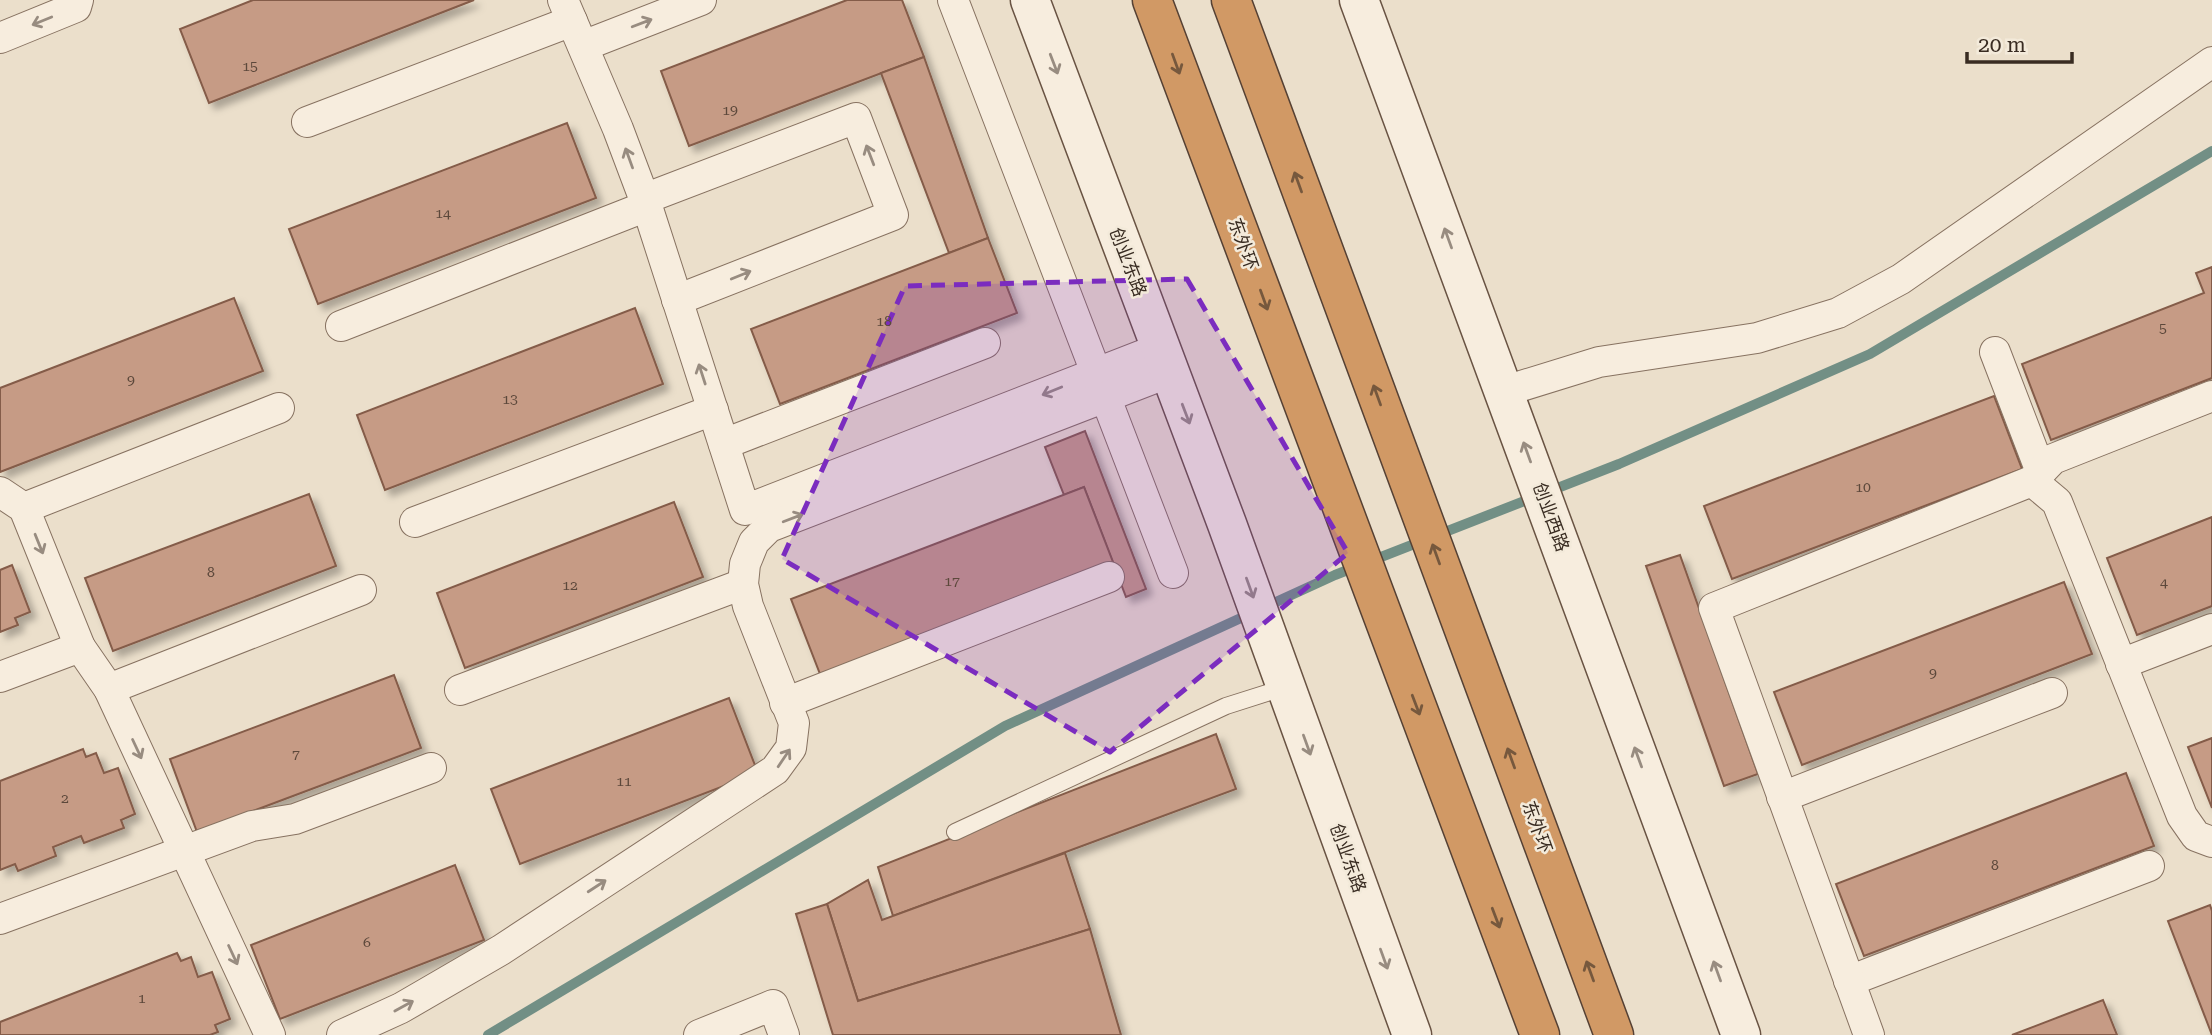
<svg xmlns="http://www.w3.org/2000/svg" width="2212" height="1035" font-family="'Roboto Serif','Noto Sans SC',serif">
  <defs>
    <filter id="shadow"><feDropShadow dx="6" dy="6" stdDeviation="3.5" flood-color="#0004"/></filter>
  </defs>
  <rect width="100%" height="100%" fill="#ebdfcb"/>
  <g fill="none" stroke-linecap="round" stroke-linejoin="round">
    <polyline stroke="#728f85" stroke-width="10" points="488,1035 1005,726 1335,575 1619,464 1870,354 2212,151"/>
  </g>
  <g fill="#c69b85" stroke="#845b48" stroke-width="2" filter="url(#shadow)">
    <polygon points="253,0 474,0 209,103 180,29"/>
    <polygon points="847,0 902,0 924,57 689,146 661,71"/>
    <polygon points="924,57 988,238 949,253 881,73"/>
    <polygon points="567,123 596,198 318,304 289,229"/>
    <polygon points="988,238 1017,313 780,404 751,329"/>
    <polygon points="2212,267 2212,378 2051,440 2022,364 2204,293 2196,273"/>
    <polygon points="234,298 263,371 0,472 0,388"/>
    <polygon points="635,308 663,384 385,490 357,415"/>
    <polygon points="1994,396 2022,469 1732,579 1704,506"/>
    <polygon points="1085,431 1146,589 1126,597 1084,487 1064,495 1045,447"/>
    <polygon points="1084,487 1113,562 820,674 791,599"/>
    <polygon points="309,494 336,566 113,651 85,578"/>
    <polygon points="674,502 703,577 465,668 437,593"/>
    <polygon points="2212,517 2212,606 2137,635 2107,558"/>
    <polygon points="1680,555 1758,774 1724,786 1646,566"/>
    <polygon points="12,565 30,612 15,618 18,625 0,632 0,570"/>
    <polygon points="2064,582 2092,654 1802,765 1774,692"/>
    <polygon points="394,675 421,748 197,832 170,759"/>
    <polygon points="729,698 758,773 520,864 491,789"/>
    <polygon points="1216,734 1236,789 893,916 878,867"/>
    <polygon points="2212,738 2212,808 2188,747"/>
    <polygon points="83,749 86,757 96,753 104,773 118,768 135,814 121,820 124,828 84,843 81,836 53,847 56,856 18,871 15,864 0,870 0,781"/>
    <polygon points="2126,773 2154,846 1864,956 1836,884"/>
    <polygon points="1065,853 1090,929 858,1001 827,904 868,880 882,920"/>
    <polygon points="455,865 484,940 280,1019 251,945"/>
    <polygon points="827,904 858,1001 1090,929 1121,1035 833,1035 796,914"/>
    <polygon points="2210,905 2212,911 2212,1035 2168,921"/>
    <polygon points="177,953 181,961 191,957 198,977 212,972 230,1019 215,1025 218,1032 210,1035 0,1035 0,1022"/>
    <polygon points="2103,1000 2117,1035 2012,1035"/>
  </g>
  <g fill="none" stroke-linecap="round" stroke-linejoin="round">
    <g stroke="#877261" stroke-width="18">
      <polyline id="lane" points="955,832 1226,706 1286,687"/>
    </g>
    <g stroke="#877261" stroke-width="32">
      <g id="street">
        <polyline points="563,0 618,129 647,206 745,510 1161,348"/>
        <polyline points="953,0 1173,573"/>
        <polyline points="0,38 76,7 78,0"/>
        <polyline points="583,46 701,0"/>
        <polyline points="307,122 572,21"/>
        <polyline points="644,199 856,118 893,215 677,300"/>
        <polyline points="341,326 647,206"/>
        <polyline points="1995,352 2041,472"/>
        <polyline points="1505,391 1599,362 1757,338 1838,313 1901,279 2212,62"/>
        <polyline points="724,444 985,343"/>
        <polyline points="2032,481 2057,502 2182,816 2196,836 2212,842"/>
        <polyline points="0,492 24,508 80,647 109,689 270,1035"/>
        <polyline points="24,508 279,408"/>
        <polyline points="415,522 713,410"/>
        <polyline points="2121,664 2212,629"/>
        <polyline points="0,677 80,647"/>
        <polyline points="109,689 361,590"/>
        <polyline points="460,690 743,584"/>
        <polyline points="785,703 1109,577"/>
        <polyline points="1782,797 2052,693"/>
        <polyline points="0,919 252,826 295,819 431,768"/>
        <polyline points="1849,981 2149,866"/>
        <polyline points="342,1035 401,1008 501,950 775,770 791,748 794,723 748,606 743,584 745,564 754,542 769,527 1170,372"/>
        <polyline points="699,1035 773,1005 784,1035"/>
        <polyline points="1869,1035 1714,608 2032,481 2053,459 2212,396"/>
      </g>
    </g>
    <g stroke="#695343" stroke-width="41">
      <g id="secondary">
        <polyline points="1030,0 1227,524 1412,1035"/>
        <polyline points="1359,0 1741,1035"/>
      </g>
    </g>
    <g stroke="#564134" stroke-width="41">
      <g id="highway">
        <polyline points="1152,0 1540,1035"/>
        <polyline points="1231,0 1614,1035"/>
      </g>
    </g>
    <use href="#lane" stroke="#f7edde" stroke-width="16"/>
    <use href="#street" stroke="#f7edde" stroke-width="30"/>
    <use href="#secondary" stroke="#f7edde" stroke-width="38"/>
    <use href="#highway" stroke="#d19965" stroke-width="38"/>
  </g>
  <defs><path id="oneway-shaft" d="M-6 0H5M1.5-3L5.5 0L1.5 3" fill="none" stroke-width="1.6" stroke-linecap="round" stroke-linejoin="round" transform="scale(1.75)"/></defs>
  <g stroke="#988c80">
    <use href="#oneway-shaft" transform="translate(42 21) rotate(158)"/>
    <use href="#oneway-shaft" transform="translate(642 23) rotate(-21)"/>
    <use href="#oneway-shaft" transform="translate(1054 64) rotate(69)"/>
    <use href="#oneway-shaft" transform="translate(870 155) rotate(-111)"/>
    <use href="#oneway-shaft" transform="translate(629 158) rotate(-110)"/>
    <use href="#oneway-shaft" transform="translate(1448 238) rotate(-110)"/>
    <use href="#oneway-shaft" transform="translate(741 275) rotate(-22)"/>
    <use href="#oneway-shaft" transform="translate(702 374) rotate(-108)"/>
    <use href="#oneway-shaft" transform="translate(1052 391) rotate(158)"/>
    <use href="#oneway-shaft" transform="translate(1186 414) rotate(69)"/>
    <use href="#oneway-shaft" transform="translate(1527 452) rotate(-110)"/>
    <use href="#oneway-shaft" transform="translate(793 518) rotate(-21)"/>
    <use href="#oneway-shaft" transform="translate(39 544) rotate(68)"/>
    <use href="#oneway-shaft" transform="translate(1250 588) rotate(70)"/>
    <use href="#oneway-shaft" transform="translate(1307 745) rotate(70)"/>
    <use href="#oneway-shaft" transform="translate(137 749) rotate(65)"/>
    <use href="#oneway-shaft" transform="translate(1638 757) rotate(-110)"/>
    <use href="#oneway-shaft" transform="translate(784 758) rotate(-56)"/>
    <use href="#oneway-shaft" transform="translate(597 886) rotate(-33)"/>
    <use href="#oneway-shaft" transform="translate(233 955) rotate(65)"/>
    <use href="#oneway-shaft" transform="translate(1384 959) rotate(70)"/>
    <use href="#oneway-shaft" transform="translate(1717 971) rotate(-110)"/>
    <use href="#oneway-shaft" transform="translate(404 1006) rotate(-29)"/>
  </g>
  <g stroke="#76583d">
    <use href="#oneway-shaft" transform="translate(1176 64) rotate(70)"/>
    <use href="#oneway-shaft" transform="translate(1298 182) rotate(-110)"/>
    <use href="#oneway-shaft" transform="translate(1264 300) rotate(70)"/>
    <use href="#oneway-shaft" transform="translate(1377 395) rotate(-110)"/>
    <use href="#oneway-shaft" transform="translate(1436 554) rotate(-110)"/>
    <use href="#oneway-shaft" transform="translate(1416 705) rotate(69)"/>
    <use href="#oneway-shaft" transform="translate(1511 758) rotate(-110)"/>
    <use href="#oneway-shaft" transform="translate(1496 918) rotate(69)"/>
    <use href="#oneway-shaft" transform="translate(1590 971) rotate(-110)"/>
  </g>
  <path fill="#7b2cbf" fill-opacity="0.2" stroke="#7b2cbf" stroke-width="5" stroke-dasharray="14 9" stroke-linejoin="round" d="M1187,279L1348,553L1110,752L782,559L905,286Z"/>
  <g text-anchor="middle" stroke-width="5" stroke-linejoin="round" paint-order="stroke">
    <g font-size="14" fill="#5c483b">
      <text x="250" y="71">15</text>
      <text x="730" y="115">19</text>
      <text x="443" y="218">14</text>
      <text x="884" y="326">18</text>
      <text x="2163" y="333">5</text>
      <text x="131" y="385">9</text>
      <text x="510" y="404">13</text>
      <text x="1863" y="492">10</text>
      <text x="211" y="577">8</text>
      <text x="952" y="586">17</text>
      <text x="2164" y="587">4</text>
      <text x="570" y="590">12</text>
      <text x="1933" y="678">9</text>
      <text x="296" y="759">7</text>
      <text x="624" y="786">11</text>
      <text x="65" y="803">2</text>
      <text x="1995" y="870">8</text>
      <text x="367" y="947">6</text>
      <text x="142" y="1003">1</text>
    </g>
    <g font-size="18" fill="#392c22" stroke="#f3eada">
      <text transform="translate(1243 244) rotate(70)" y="6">东外环</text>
      <text transform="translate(1128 262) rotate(69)" y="6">创业东路</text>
      <text transform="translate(1551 517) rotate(70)" y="6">创业西路</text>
      <text transform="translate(1537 827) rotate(70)" y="6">东外环</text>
      <text transform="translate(1348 858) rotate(70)" y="6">创业东路</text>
    </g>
  </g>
  <path d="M1967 52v10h105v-10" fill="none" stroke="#392c22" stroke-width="3.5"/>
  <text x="1978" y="52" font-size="21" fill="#392c22" stroke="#f3eada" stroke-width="5" paint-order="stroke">20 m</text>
</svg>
